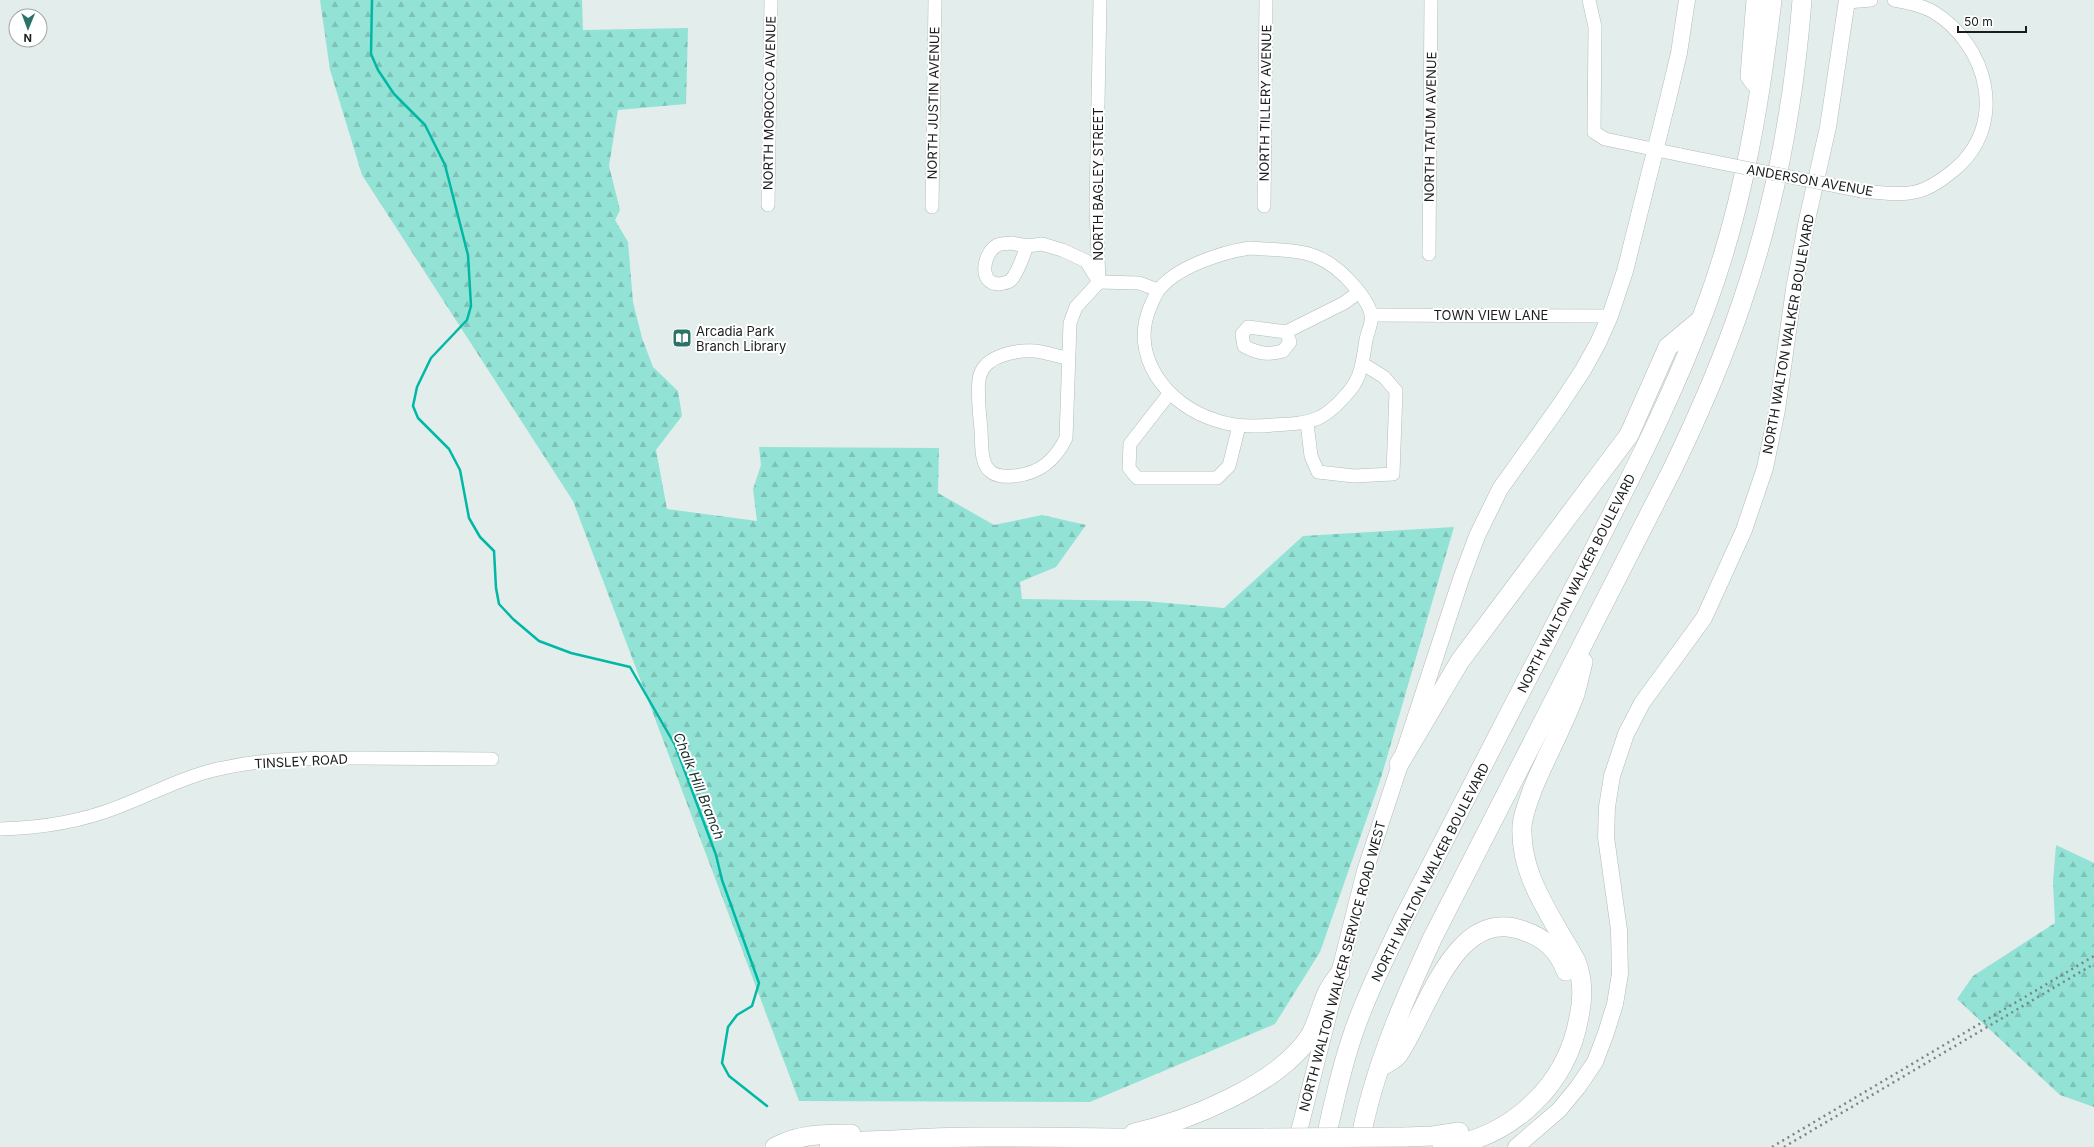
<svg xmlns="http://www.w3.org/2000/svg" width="2094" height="1147" font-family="Inter,sans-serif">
  <defs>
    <pattern id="forest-firs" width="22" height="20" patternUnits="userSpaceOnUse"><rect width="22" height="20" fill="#92e3d5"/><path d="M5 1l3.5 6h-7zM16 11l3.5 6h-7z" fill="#7dc2b6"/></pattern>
  </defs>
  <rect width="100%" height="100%" fill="#e3edeb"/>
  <g fill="url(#forest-firs)">
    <polygon points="320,0 582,0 583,30 688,28 686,104 618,110 609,166 620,210 615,220 628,242 633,302 642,338 653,367 678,391 682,416 656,450 667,509 757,521 753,489 761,465 759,447 939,448 938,493 994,525 1042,515 1086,525 1056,567 1020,582 1022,599 1144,601 1224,608 1303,536 1454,527 1381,778 1320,952 1275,1024 1090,1102 799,1101 573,501 362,175 330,70"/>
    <polygon points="2056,845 2094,863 2094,1107 2060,1095 1957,999 1973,976 2055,923 2053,882"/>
  </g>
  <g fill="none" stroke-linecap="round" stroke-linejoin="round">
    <polyline stroke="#01b8a6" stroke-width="2.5" points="372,0 371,54 378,70 394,94 425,125 445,165 468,255 471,306 467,320 431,358 417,387 413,406 418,418 449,449 460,470 469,518 480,537 494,551 496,588 499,604 513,619 539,641 571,653 630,667 675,745 716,855 722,880 759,983 752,1006 737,1015 728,1027 722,1063 729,1076 767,1106"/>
    <g stroke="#b3bcba" stroke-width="14">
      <g id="minor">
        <polyline points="1589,0 1595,27 1594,132 1605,139 1681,155"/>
        <polyline points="1847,2 1871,0"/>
        <path d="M1861,191C1878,192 1898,196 1915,192C1930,189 1943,179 1954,170C2009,125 1988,44 1932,11C1920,5 1907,2 1894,0"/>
        <polyline points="768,205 771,0"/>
        <polyline points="1264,206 1266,0"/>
        <polyline points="932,207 935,0"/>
        <path d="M1011,243L1027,246C1023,256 1018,273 1011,280C1008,283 1003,283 999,284C978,284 983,254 996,246C1000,243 1006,244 1011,243Z"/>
        <polyline points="1027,246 1042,244 1062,250 1086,261 1099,282 1139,283 1158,290"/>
        <path d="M1250,248C1299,252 1321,247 1355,287C1361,294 1370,306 1371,315C1373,322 1367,333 1366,340C1363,357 1362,375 1351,389C1324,422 1313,423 1273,425C1253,427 1234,427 1215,420C1167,405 1128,356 1151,305C1153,301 1155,295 1158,291C1175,267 1223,252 1250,248Z"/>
        <polyline points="1429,254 1431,0"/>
        <polyline points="1372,315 1610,316"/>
        <path d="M1286,332L1290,342L1283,351C1268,355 1259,354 1244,346L1242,334L1248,327L1286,332L1344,303L1359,292"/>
        <path d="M1067,358C1057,356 1045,352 1035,351C1017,350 986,355 980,375C976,387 980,417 981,430C982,442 980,463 990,471C995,476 1006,477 1013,476C1039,474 1055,461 1066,438L1070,323L1076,307L1099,282L1096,207L1100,0"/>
        <polyline points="1169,394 1130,444 1129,468 1137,478 1217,478 1229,466 1239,426"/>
        <polyline points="1307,423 1311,456 1318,472 1354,476 1393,474 1396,391 1384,377 1363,364"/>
        <path d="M0,829C41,828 80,822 118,807C153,794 186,775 223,768C268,758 313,758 359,758C403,758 448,759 492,759"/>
      </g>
    </g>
    <g stroke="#b3bcba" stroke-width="17">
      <g id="major">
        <polyline points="1295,1147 1365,871 1461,579 1477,536 1500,489 1560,405 1583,370 1598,343 1610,316 1625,271 1669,95 1679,53 1687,0"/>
        <polyline points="1516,1147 1559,1110 1578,1087 1595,1062 1606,1033 1615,1004 1620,974 1619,930 1606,837 1607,807 1612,776 1626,734 1642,703 1704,618 1744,530 1765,468 1777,410 1794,289 1807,220 1828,127 1847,0"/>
      </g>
    </g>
    <g stroke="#b3bcba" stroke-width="20">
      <g id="highway">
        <polyline points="1755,83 1750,76 1756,0"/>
        <polyline points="1399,764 1460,661 1629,435 1668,347 1698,322"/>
        <path d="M1380,1067C1386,1064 1394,1060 1398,1055C1427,1014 1454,904 1524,931C1545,938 1558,950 1566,971"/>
        <path d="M1134,1133C1188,1121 1279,1084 1310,1036C1317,1023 1321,1007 1327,993C1330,986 1336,979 1340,973"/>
        <polyline points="1405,1137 1433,1136 1459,1132"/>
        <path d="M775,1147C799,1134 824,1134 851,1134"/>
        <path d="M829,1147C851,1140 871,1141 894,1140C924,1138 952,1137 982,1137C1077,1137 1171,1139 1266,1138"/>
        <path d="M1324,1147C1332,1110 1340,1073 1352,1037C1366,995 1386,956 1405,916C1460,810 1515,703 1570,596C1620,499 1672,401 1709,298C1744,201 1760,101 1772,0"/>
        <path d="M1359,1147C1372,1073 1402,1004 1433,937L1672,470C1698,416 1722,362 1741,305C1775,207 1794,103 1802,0"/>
        <path d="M1442,1147C1511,1138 1567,1086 1579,1017C1583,999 1583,979 1576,961C1572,953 1567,945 1562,937C1542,902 1520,868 1522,826C1523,813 1529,800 1533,788C1546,757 1563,726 1575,694C1578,684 1580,673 1583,662"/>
      </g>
    </g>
    <use href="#minor" stroke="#fff" stroke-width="13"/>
    <use href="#major" stroke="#fff" stroke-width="16"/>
    <use href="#highway" stroke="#fff" stroke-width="19"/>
    <g stroke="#7e8483" stroke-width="2.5" stroke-dasharray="2 4" stroke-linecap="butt">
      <polyline points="1772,1147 2094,956"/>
      <polyline points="1784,1147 2094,964"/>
    </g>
    <g stroke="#b3bcba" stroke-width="14" stroke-linecap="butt">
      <polyline id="minor-bridge" points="1681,155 1861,191"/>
    </g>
    <g stroke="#b3bcba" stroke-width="20" stroke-linecap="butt">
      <polyline id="highway-bridge" points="1266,1138 1405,1137"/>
    </g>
    <use href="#minor-bridge" stroke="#fff" stroke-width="13"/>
    <use href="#highway-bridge" stroke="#fff" stroke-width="19"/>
  </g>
  <defs>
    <g id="library-square" transform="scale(1)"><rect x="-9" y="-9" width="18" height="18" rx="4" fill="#2b7268" stroke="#fff"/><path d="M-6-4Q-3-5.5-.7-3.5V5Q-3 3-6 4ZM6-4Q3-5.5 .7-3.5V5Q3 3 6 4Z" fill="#fff"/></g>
  </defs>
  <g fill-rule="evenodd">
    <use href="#library-square" x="682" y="338"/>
  </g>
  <g text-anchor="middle" stroke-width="4" stroke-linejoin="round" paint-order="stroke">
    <g font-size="13" fill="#1a1d1d" stroke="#fff">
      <text transform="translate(769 103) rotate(-89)" y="5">NORTH MOROCCO AVENUE</text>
      <text transform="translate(933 103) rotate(-89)" y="5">NORTH JUSTIN AVENUE</text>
      <text transform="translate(1265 103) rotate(-89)" y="5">NORTH TILLERY AVENUE</text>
      <text transform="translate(1430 127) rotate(-89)" y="5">NORTH TATUM AVENUE</text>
      <text transform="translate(1810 180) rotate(10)" y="5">ANDERSON AVENUE</text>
      <text transform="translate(1098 184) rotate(-90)" y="5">NORTH BAGLEY STREET</text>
      <text x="1491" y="320">TOWN VIEW LANE</text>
      <text transform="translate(1788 334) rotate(-80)" y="5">NORTH WALTON WALKER BOULEVARD</text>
      <text transform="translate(1576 583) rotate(-63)" y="5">NORTH WALTON WALKER BOULEVARD</text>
      <text transform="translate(301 761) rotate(-3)" y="5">TINSLEY ROAD</text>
      <text transform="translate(1430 872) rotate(-63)" y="5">NORTH WALTON WALKER BOULEVARD</text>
      <text transform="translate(1342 966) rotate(-75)" y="5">NORTH WALTON WALKER SERVICE ROAD WEST</text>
    </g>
    <g font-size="13" fill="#1a1d1d" stroke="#fff" text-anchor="start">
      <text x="696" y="336">Arcadia Park<tspan x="696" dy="15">Branch Library</tspan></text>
    </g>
    <g font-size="14" font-style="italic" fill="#172f2b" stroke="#fff">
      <text transform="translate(699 786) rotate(68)" y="5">Chalk Hill Branch</text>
    </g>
  </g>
  <g transform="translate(28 28) rotate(181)"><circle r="19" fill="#ffffff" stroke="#a3a5a5"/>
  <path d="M0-3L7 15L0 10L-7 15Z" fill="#2b7268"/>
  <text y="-6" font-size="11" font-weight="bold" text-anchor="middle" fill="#1a1d1d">N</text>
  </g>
  <path d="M1958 26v6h68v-6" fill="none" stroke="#1a1d1d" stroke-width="2"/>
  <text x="1964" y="26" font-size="12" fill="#1a1d1d" stroke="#ffffff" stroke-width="3" paint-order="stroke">50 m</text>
</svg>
